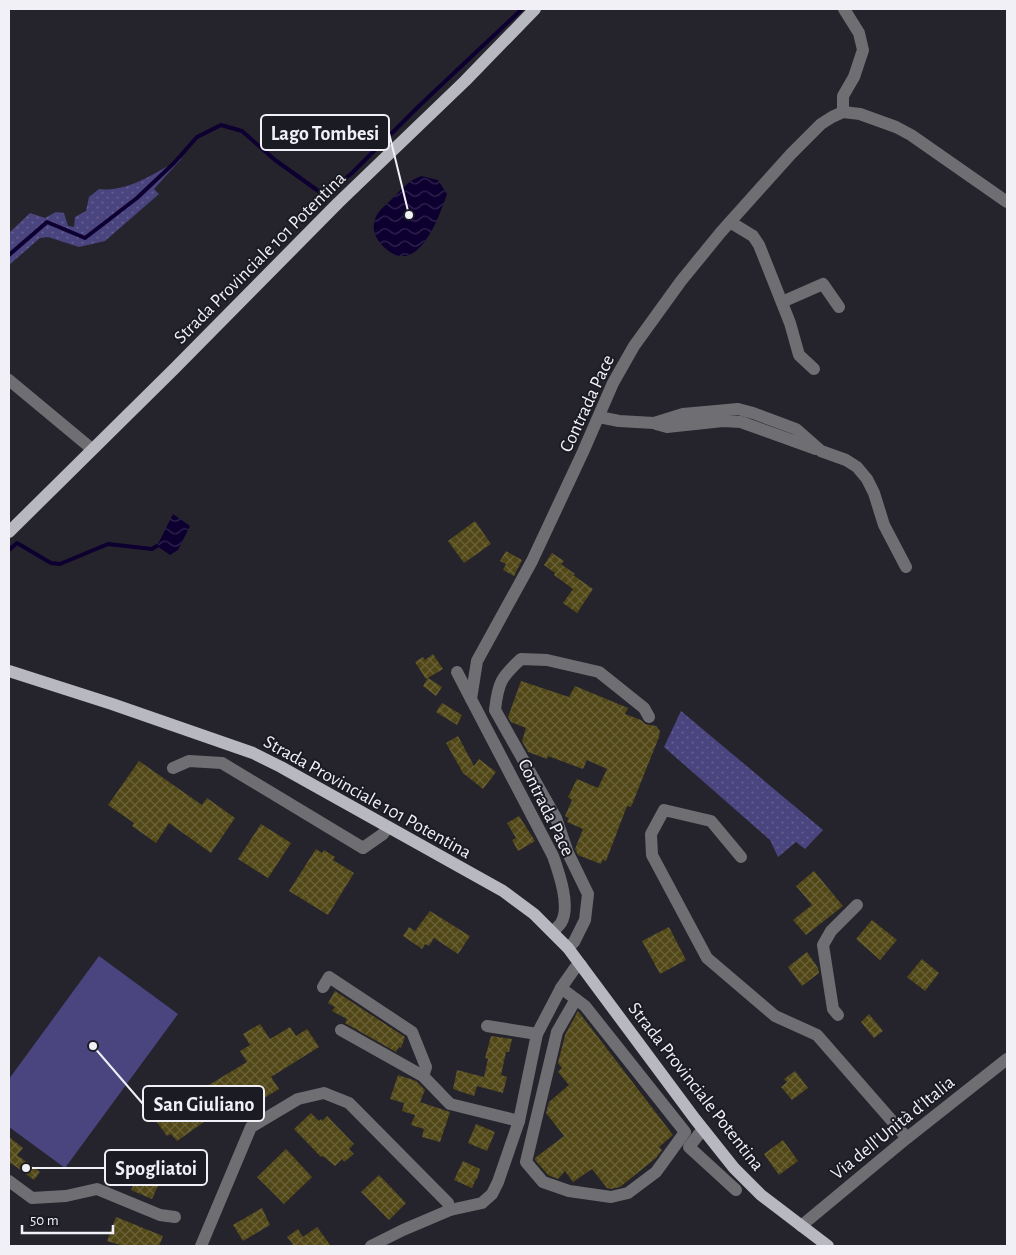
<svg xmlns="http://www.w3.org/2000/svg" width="1016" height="1255" font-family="'Alegreya Sans',sans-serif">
  <defs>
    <pattern id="grass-dots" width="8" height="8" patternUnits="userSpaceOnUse" patternTransform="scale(1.25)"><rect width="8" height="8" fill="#4a447f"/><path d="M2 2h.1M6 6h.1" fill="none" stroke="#645f92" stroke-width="1.8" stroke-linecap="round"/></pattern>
    <pattern id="water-waves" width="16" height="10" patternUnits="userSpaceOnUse" patternTransform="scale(1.25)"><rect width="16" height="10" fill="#0d0030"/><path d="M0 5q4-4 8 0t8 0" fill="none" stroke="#31264f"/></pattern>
    <pattern id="building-cross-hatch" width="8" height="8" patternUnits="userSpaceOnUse" patternTransform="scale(1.25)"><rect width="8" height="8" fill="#514717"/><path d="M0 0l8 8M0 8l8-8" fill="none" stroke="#6a6239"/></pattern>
  </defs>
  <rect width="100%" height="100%" fill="#25242c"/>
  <g fill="url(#grass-dots)">
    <path d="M182,158L154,189L159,194L105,241L79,247L48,237L40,238L9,265V233L30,213L45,218L56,212L64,213L68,226L74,227L75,217L86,211L89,197L99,189C128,193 158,171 182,158Z"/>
    <polygon points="681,711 823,830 805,849 796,842 778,857 770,840 664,747"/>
  </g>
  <polygon fill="#4a447f" points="99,956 178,1014 65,1168 9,1127 9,1079"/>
  <g fill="url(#water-waves)">
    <path d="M421,176L438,180L447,194C439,218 417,278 385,248C379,243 372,233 374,224C375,212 386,205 394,197C402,188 410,180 421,176Z"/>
    <polygon points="173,514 190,526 178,550 170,555 157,546"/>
  </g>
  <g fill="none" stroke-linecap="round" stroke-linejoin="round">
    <g stroke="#0d0030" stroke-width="4">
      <polyline points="9,255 47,222 85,238 137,198 174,163 197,137 221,125 242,131 275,160 324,195 351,174 419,106 522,9"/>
      <polyline points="9,550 17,543 51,563 60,564 108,544 152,549 157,546"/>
    </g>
  </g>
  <g fill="url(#building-cross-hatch)">
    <polygon points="475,521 491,544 464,563 448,541"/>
    <polygon points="506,551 522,560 514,576 503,570 506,564 500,561"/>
    <polygon points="552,553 564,561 561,564 575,574 573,575 593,589 577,613 563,603 573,589 554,575 555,573 544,565"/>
    <polygon points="433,654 443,669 426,679 415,662 423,657 425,660"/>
    <polygon points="428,678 442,687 436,696 423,686"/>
    <polygon points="521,681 569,697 575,686 628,708 625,714 641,720 645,724 656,726 660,731 659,737 631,807 627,806 606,861 602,860 601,864 578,855 575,849 583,829 567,822 569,818 565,816 572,800 568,797 577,779 598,788 607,769 587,760 583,769 548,756 547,759 528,752 522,741 526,728 511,722 508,717"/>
    <polygon points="442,703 462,715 457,725 436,712"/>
    <polygon points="458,736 474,766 479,759 496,772 483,789 463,773 446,743"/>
    <polygon points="139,761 202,805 207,798 235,818 211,853 169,823 156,843 132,826 134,823 108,805"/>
    <polygon points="519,816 535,841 518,851 512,840 516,838 507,823"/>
    <polygon points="261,824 291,843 268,878 238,859"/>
    <polygon points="316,849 322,853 324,850 335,857 333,860 354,873 328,915 289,891"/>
    <polygon points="814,871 843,906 806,935 793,920 812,905 796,886"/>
    <polygon points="430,911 470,936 458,954 434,938 429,946 425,944 422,949 403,936 409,927 415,931"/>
    <polygon points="872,920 897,940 880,960 856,939"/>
    <polygon points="669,927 686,960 660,974 642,941"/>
    <polygon points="807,952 818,968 819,973 802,986 788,967"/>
    <polygon points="922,959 939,973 925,991 907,977"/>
    <polygon points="335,991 405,1037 401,1048 399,1047 396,1052 345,1023 347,1019 332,1011 335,1007 328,1003"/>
    <polygon points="578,1011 673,1135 659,1147 662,1150 656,1158 620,1187 611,1189 607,1188 592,1169 573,1182 565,1171 558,1179 548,1175 535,1160 535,1158 564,1136 546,1113 549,1102 569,1085 558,1072 562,1068 558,1063 565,1035"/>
    <polygon points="869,1014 883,1031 874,1038 861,1022"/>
    <polygon points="260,1024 270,1039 290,1027 296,1036 307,1029 319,1047 271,1077 279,1089 227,1120 207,1086 247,1062 240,1051 250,1045 243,1034"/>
    <polygon points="491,1036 512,1039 509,1052 506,1052 501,1075 507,1077 503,1093 477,1086 474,1096 453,1089 457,1070 484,1077 488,1059 485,1058"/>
    <polygon points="795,1071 808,1088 792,1100 781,1087 787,1082 784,1079"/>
    <polygon points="398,1075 416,1081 425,1090 420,1102 450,1112 440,1142 422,1137 424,1129 411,1125 415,1115 402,1111 404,1103 390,1099"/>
    <polygon points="186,1099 193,1111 195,1110 204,1122 177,1141 171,1134 167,1136 156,1121"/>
    <polygon points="311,1113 319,1121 321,1119 322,1121 327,1116 354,1144 349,1149 354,1154 344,1162 342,1159 335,1166 323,1156 321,1157 294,1129"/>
    <polygon points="476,1124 495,1132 487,1151 468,1143"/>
    <polygon points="9,1137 23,1148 17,1155 40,1172 34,1180 11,1163 9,1166"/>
    <polygon points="783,1140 798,1161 779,1175 764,1154"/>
    <polygon points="286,1149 312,1177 284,1204 257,1177"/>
    <polygon points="145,1160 166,1168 152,1199 131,1190"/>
    <polygon points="463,1161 480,1169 477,1179 476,1179 472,1188 454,1180"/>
    <polygon points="379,1175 406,1203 389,1220 361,1192"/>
    <polygon points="262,1208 270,1225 243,1241 233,1225"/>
    <polygon points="116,1217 163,1236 159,1246 124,1246 107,1241"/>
    <polygon points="317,1227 331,1246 290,1246 293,1244 287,1237 298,1229 303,1237"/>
  </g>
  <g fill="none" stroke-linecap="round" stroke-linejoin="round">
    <g stroke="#6e6e73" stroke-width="12">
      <polyline points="843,112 843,96 854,77 863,50 859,33 844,9"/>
      <polyline points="730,222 753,236 759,245 790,323 799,355 814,369"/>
      <polyline points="782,302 823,284 839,307"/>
      <polyline points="9,380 92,449"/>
      <polyline points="599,417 619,421 654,423 683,414 738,409 753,413 796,429 821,451 846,460 857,467 867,479 874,493 884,525 906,567"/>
      <polyline points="656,424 667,427 723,421 741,422 816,449"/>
      <polyline points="457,672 471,699"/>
      <polyline points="173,768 189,761 222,763 363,848 383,834 388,827"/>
      <polyline points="741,857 711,821 664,810 651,834 652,855 707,958 775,1016 817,1035 907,1138"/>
      <path d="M553,932C555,929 559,926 561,923C571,907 559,873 553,856L471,699L477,661L532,561L583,452L613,383L634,346L681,281L721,232L791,154L821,124L832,117L843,112L860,114L896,127L911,135L1007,202"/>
      <path d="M568,948L574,942L585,920L588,894L568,853L556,818L495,710C498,683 501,677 521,659L547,660L599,672L644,708L649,717"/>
      <polyline points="323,987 329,977 412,1032 426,1067 423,1076"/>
      <polyline points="561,988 585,1006 685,1132 656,1172 628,1193 611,1197 569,1191 543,1182 526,1162 557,1032 576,999"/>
      <polyline points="838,1015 833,1009 823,945 831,931 857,905"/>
      <polyline points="487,1026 537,1034"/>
      <polyline points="341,1030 423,1076 450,1104 519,1121"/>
      <polyline points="704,1131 699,1134 689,1147 736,1190"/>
      <polyline points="9,1181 32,1198 66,1196 97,1189 160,1215 175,1217"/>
      <polyline points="801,1226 907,1138 1007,1059"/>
      <polyline points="201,1246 251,1127 298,1099 324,1093 349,1103 448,1203 450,1210"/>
      <polyline points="371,1246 403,1230 450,1210 482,1203 492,1194 498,1182 519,1121 537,1034 561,988 575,968 581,965"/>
    </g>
    <g stroke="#b8b8c1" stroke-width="12">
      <polyline points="9,532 174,369 338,203 465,81 535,9"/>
      <polyline points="9,671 112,704 253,753 281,767 503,891 534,914 568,948 695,1119 734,1168 761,1195 828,1246"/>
    </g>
  </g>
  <g text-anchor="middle" stroke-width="4" stroke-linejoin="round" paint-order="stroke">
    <g font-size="19" fill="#f0f0f6" stroke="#1b1b23">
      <text transform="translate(259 257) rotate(-45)" y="7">Strada Provinciale 101 Potentina</text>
      <text transform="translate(586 403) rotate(-65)" y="7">Contrada Pace</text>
      <text transform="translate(368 796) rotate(29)" y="7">Strada Provinciale 101 Potentina</text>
      <text transform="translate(547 807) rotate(64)" y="7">Contrada Pace</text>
      <text transform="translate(697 1086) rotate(52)" y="7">Strada Provinciale Potentina</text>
      <text transform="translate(892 1127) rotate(-39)" y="7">Via dell'Unità d'Italia</text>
    </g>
  </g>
  <path fill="none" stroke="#f0f0f6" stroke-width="2" d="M409 215L389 133M93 1046L143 1104M26 1168L105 1168"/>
  <g fill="#f0f0f6" stroke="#1b1b23" stroke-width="2">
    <circle cx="409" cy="215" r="5"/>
    <circle cx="93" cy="1046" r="5"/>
    <circle cx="26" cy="1168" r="5"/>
  </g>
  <g fill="#1b1b23" stroke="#f0f0f6" stroke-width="2">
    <rect x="261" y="115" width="128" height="35" rx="5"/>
    <rect x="143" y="1086" width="121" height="35" rx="5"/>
    <rect x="105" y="1150" width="102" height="35" rx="5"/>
  </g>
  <g font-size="20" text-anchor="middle" font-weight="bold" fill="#f0f0f6">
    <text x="325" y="140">Lago Tombesi</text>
    <text x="204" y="1111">San Giuliano</text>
    <text x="156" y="1175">Spogliatoi</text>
  </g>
  <rect width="1016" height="1255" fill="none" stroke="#f0f0f6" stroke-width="20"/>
  <path d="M22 1225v8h91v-8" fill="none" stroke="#f0f0f6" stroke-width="2.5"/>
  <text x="30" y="1225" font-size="15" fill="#f0f0f6" stroke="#1b1b23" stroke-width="4" paint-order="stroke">50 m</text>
</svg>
